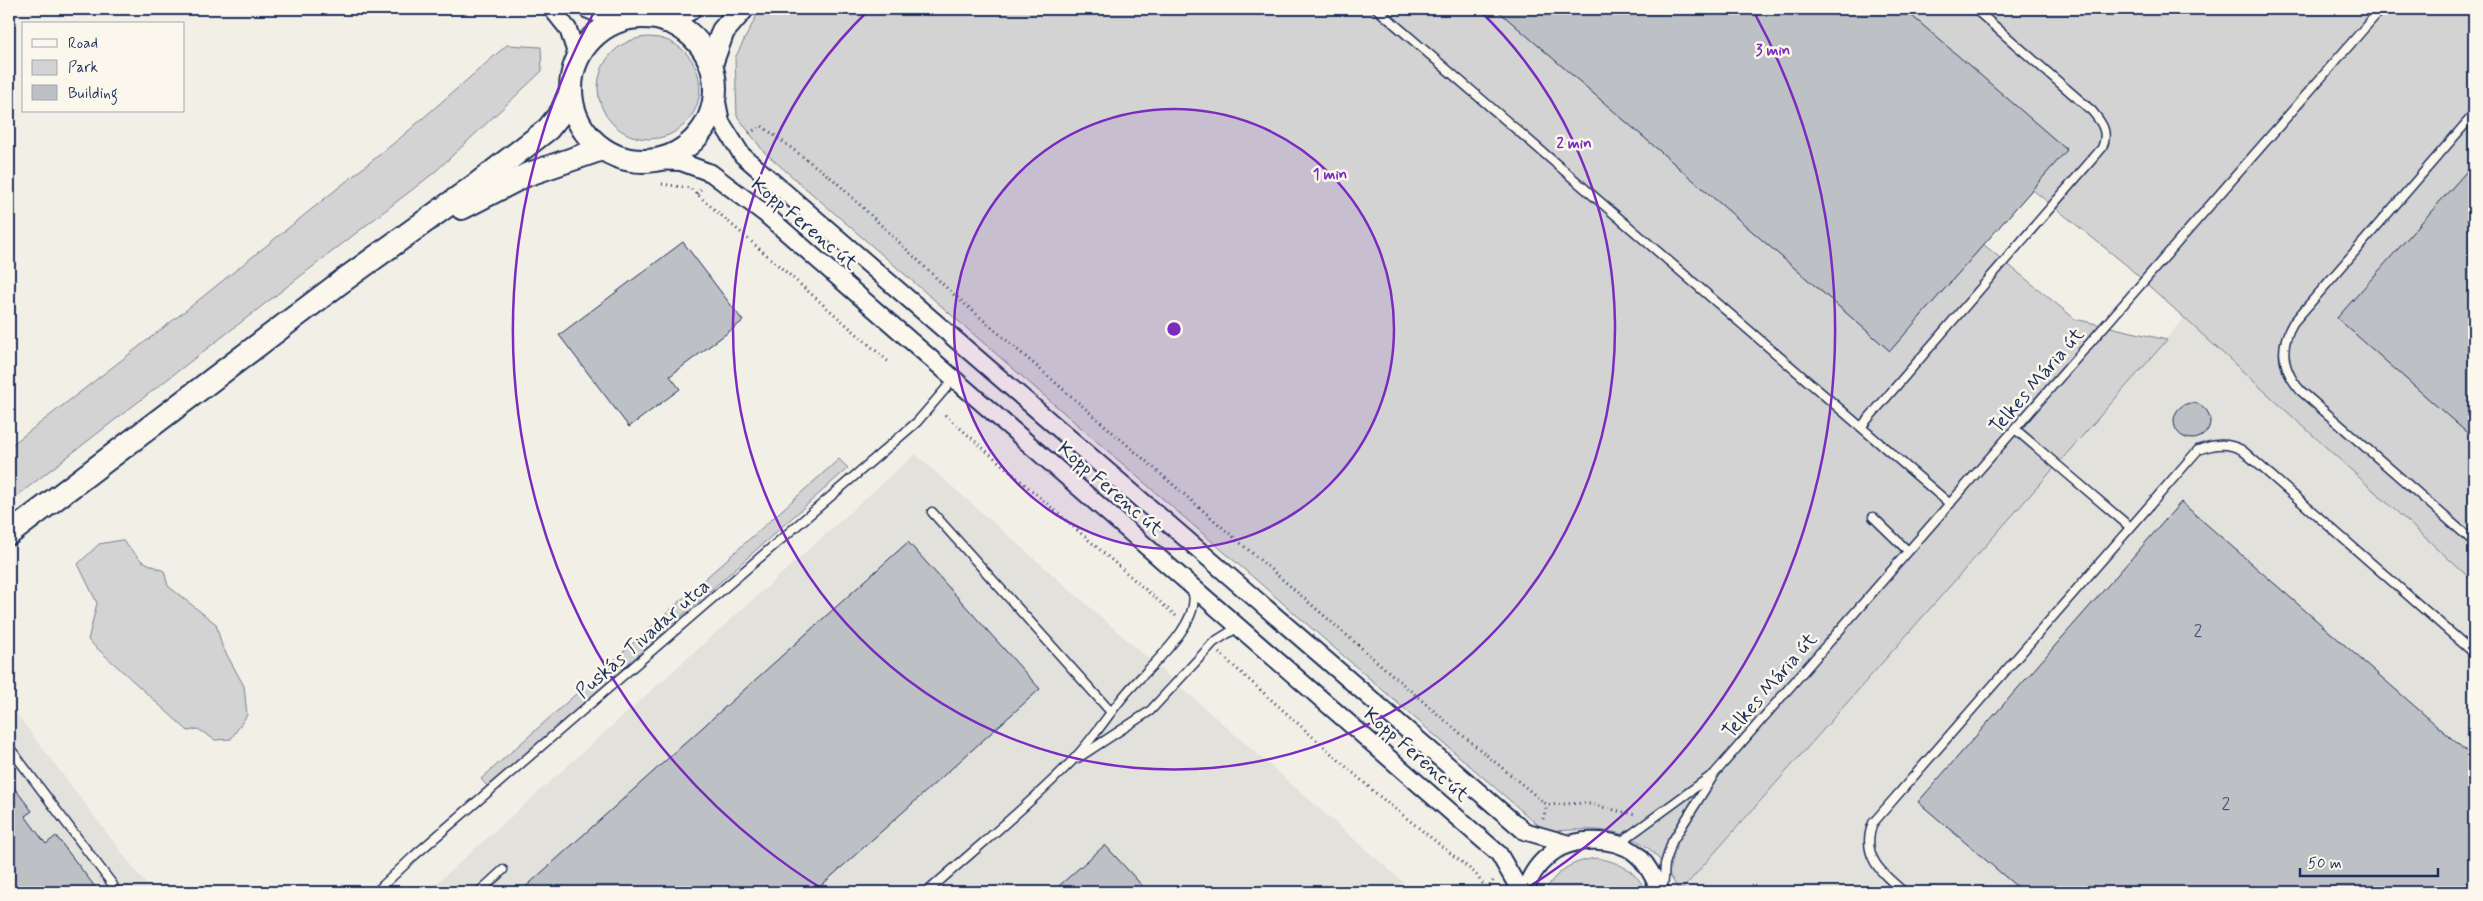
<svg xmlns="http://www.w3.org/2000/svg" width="2483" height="901" font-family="Mynerve,sans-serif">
  <rect width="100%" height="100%" fill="#f2efe6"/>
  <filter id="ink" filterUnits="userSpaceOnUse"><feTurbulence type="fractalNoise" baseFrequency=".02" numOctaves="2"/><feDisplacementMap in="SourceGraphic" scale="10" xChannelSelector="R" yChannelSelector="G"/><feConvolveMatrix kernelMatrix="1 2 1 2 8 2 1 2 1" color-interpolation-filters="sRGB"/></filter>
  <g filter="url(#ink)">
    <g fill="#e2e1dc">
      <polygon points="2455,9 2474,9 2474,892 1681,892"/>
      <polygon points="915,454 1403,882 1393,892 427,892"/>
      <polygon points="9,703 9,704 152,892 9,892"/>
    </g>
    <g fill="#d2d3d2" stroke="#768198">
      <path d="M760,9H1690L1756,59L2075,319L2167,340L1680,892C1671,878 1661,858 1648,848C1621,825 1578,829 1546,832L764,152L737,116L735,58Z"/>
      <polygon points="1808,9 2474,9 2474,582 2125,264"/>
      <circle cx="649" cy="88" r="51"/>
      <polygon points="507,45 541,47 542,71 435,172 9,502 9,447 185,311 399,139"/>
      <polygon points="839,459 848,468 489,788 481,779"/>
      <polygon points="122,540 142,561 164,571 168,586 216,624 222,646 244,686 247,715 231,739 215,740 198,729 188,731 88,640 97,603 78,564 99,544"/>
      <path d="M1597,858C1619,862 1637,871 1646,892H1545C1556,870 1573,861 1597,858Z"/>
    </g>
    <g fill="#bdc0c4" stroke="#1b2f5e">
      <polygon points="1496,9 1904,9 2067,150 1890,351"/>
      <polygon points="2474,163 2474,439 2337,318"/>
      <polygon points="683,242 743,321 670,376 680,389 629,427 559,335"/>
      <circle cx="2192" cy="421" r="18"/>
      <polygon points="2181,502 2474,758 2474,892 2023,892 1918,802"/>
      <polygon points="908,542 1040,689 814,892 520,892"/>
      <polygon points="9,781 32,811 25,816 46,844 56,836 99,892 9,892"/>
      <polygon points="1105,845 1148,892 1052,892"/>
    </g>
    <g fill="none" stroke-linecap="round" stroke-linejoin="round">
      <g stroke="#1b2f5e" stroke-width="11">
        <g id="lane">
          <polyline points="1377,9 1950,504"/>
          <path d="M2474,114L2293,323C2279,347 2282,370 2301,391L2474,542"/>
          <path d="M1861,427L2102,148C2109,132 2102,123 2092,111L1975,9"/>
          <polyline points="2015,429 2130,527"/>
          <polyline points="932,512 1111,712"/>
          <polyline points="1873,517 1908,551"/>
          <polyline points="9,747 113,885 114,892"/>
          <polyline points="1078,758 1150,711 1214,642 1238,627"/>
          <polyline points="1618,844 1711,776"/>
          <polyline points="1663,890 1665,864 1672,842 1715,773 2381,9"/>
          <polyline points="376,892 415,855 917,422 954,379"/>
          <polyline points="479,892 503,870"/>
          <path d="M927,892C975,849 1026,808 1071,762C1092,741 1108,714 1128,691C1148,668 1204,622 1192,590"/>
          <path d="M1904,892C1881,873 1860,855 1873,823L2198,450C2214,444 2227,442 2242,450L2474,653"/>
        </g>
      </g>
      <g stroke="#1b2f5e" stroke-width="20">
        <g id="street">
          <polyline points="552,9 568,29 578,59"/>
          <polyline points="586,9 616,21"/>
          <polyline points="715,92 721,122 742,155 1524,831 1569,844"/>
          <polyline points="645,161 681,162 711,173 764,213 1499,854 1521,892"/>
          <path d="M1524,892C1530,878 1535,867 1547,857C1568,837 1612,835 1635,853C1645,861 1656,879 1659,892"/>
        </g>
      </g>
      <g stroke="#1b2f5e" stroke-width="26">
        <g id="secondary">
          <circle cx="643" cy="89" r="72"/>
          <polyline points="666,21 689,9"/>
          <polyline points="711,64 723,31 742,9"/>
          <polyline points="462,208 526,175 602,149"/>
          <polyline points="9,534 341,282 477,184 548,129 561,113 571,92"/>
        </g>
      </g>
      <g stroke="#1b2f5e" stroke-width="3" stroke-dasharray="1 4" stroke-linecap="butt">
        <polyline points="749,133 762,126 834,180 951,292 1449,724 1547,805 1585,803 1636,815"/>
        <polyline points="662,184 690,188 890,363"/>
        <polyline points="697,194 702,187"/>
        <polyline points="945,415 1176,616"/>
        <polyline points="1219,653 1379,796 1475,873 1487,890 1486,892"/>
        <polyline points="1543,819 1547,805"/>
        <polyline points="1487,890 1495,878"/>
      </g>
      <use href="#lane" stroke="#fbf7ec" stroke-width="8"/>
      <use href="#street" stroke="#fbf7ec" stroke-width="16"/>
      <use href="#secondary" stroke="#fbf7ec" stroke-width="22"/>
    </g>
  </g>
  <circle cx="1174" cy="329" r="220" fill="#7b2cbf" fill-opacity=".12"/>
  <g fill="none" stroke="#7b2cbf" stroke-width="2.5">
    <circle cx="1174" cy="329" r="220"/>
    <path d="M1478 9A441 441 0 1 1 870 9"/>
    <path d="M824 890A661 661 0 0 1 593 14M1755 14A661 661 0 0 1 1524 890"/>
  </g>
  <g text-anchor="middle" stroke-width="5" stroke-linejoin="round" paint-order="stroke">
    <g font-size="18" fill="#445378">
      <text x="2198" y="636">2</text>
      <text x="2226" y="809">2</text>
    </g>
    <g font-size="20" fill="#1b2f5e" stroke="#fbf7ec">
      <text transform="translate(805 223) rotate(40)" y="7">Kopp Ferenc út</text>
      <text transform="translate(2036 380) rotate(-49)" y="7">Telkes Mária út</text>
      <text transform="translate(1111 488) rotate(41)" y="7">Kopp Ferenc út</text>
      <text transform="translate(642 638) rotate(-41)" y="7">Puskás Tivadar utca</text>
      <text transform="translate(1769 685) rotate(-49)" y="7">Telkes Mária út</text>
      <text transform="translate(1417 754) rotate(41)" y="7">Kopp Ferenc út</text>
    </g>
  </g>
  <circle cx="1174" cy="329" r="8" fill="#7b2cbf" stroke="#fbf7ec" stroke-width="2.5"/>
  <g font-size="15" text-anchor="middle" font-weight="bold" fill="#7b2cbf" stroke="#fbf7ec" stroke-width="5" stroke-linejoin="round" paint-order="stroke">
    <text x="1773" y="55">3 min</text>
    <text x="1574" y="148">2 min</text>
    <text x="1330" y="179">1 min</text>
  </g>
  <rect width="2483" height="901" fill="none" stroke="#fbf7ec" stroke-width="30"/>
  <rect x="15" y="15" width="2453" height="871" fill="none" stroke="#1b2f5e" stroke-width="2" filter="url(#ink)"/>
  <rect x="22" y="22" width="162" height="90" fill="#fbf7ec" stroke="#a1a7b3"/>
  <rect x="32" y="39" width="25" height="8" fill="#fbf7ec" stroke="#a1a7b3"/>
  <text x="68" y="48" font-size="15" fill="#1b2f5e">Road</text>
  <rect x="32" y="60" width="25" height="15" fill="#d2d3d2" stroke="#a1a7b3"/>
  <text x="68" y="72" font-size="15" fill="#1b2f5e">Park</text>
  <rect x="32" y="85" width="25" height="15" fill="#bdc0c4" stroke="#a1a7b3"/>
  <text x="68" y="98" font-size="15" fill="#1b2f5e">Building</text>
  <path d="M2300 868v8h138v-8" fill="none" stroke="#1b2f5e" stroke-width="2.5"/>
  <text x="2308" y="868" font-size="15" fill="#1b2f5e" stroke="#fbf7ec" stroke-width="4" paint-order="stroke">50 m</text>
</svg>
